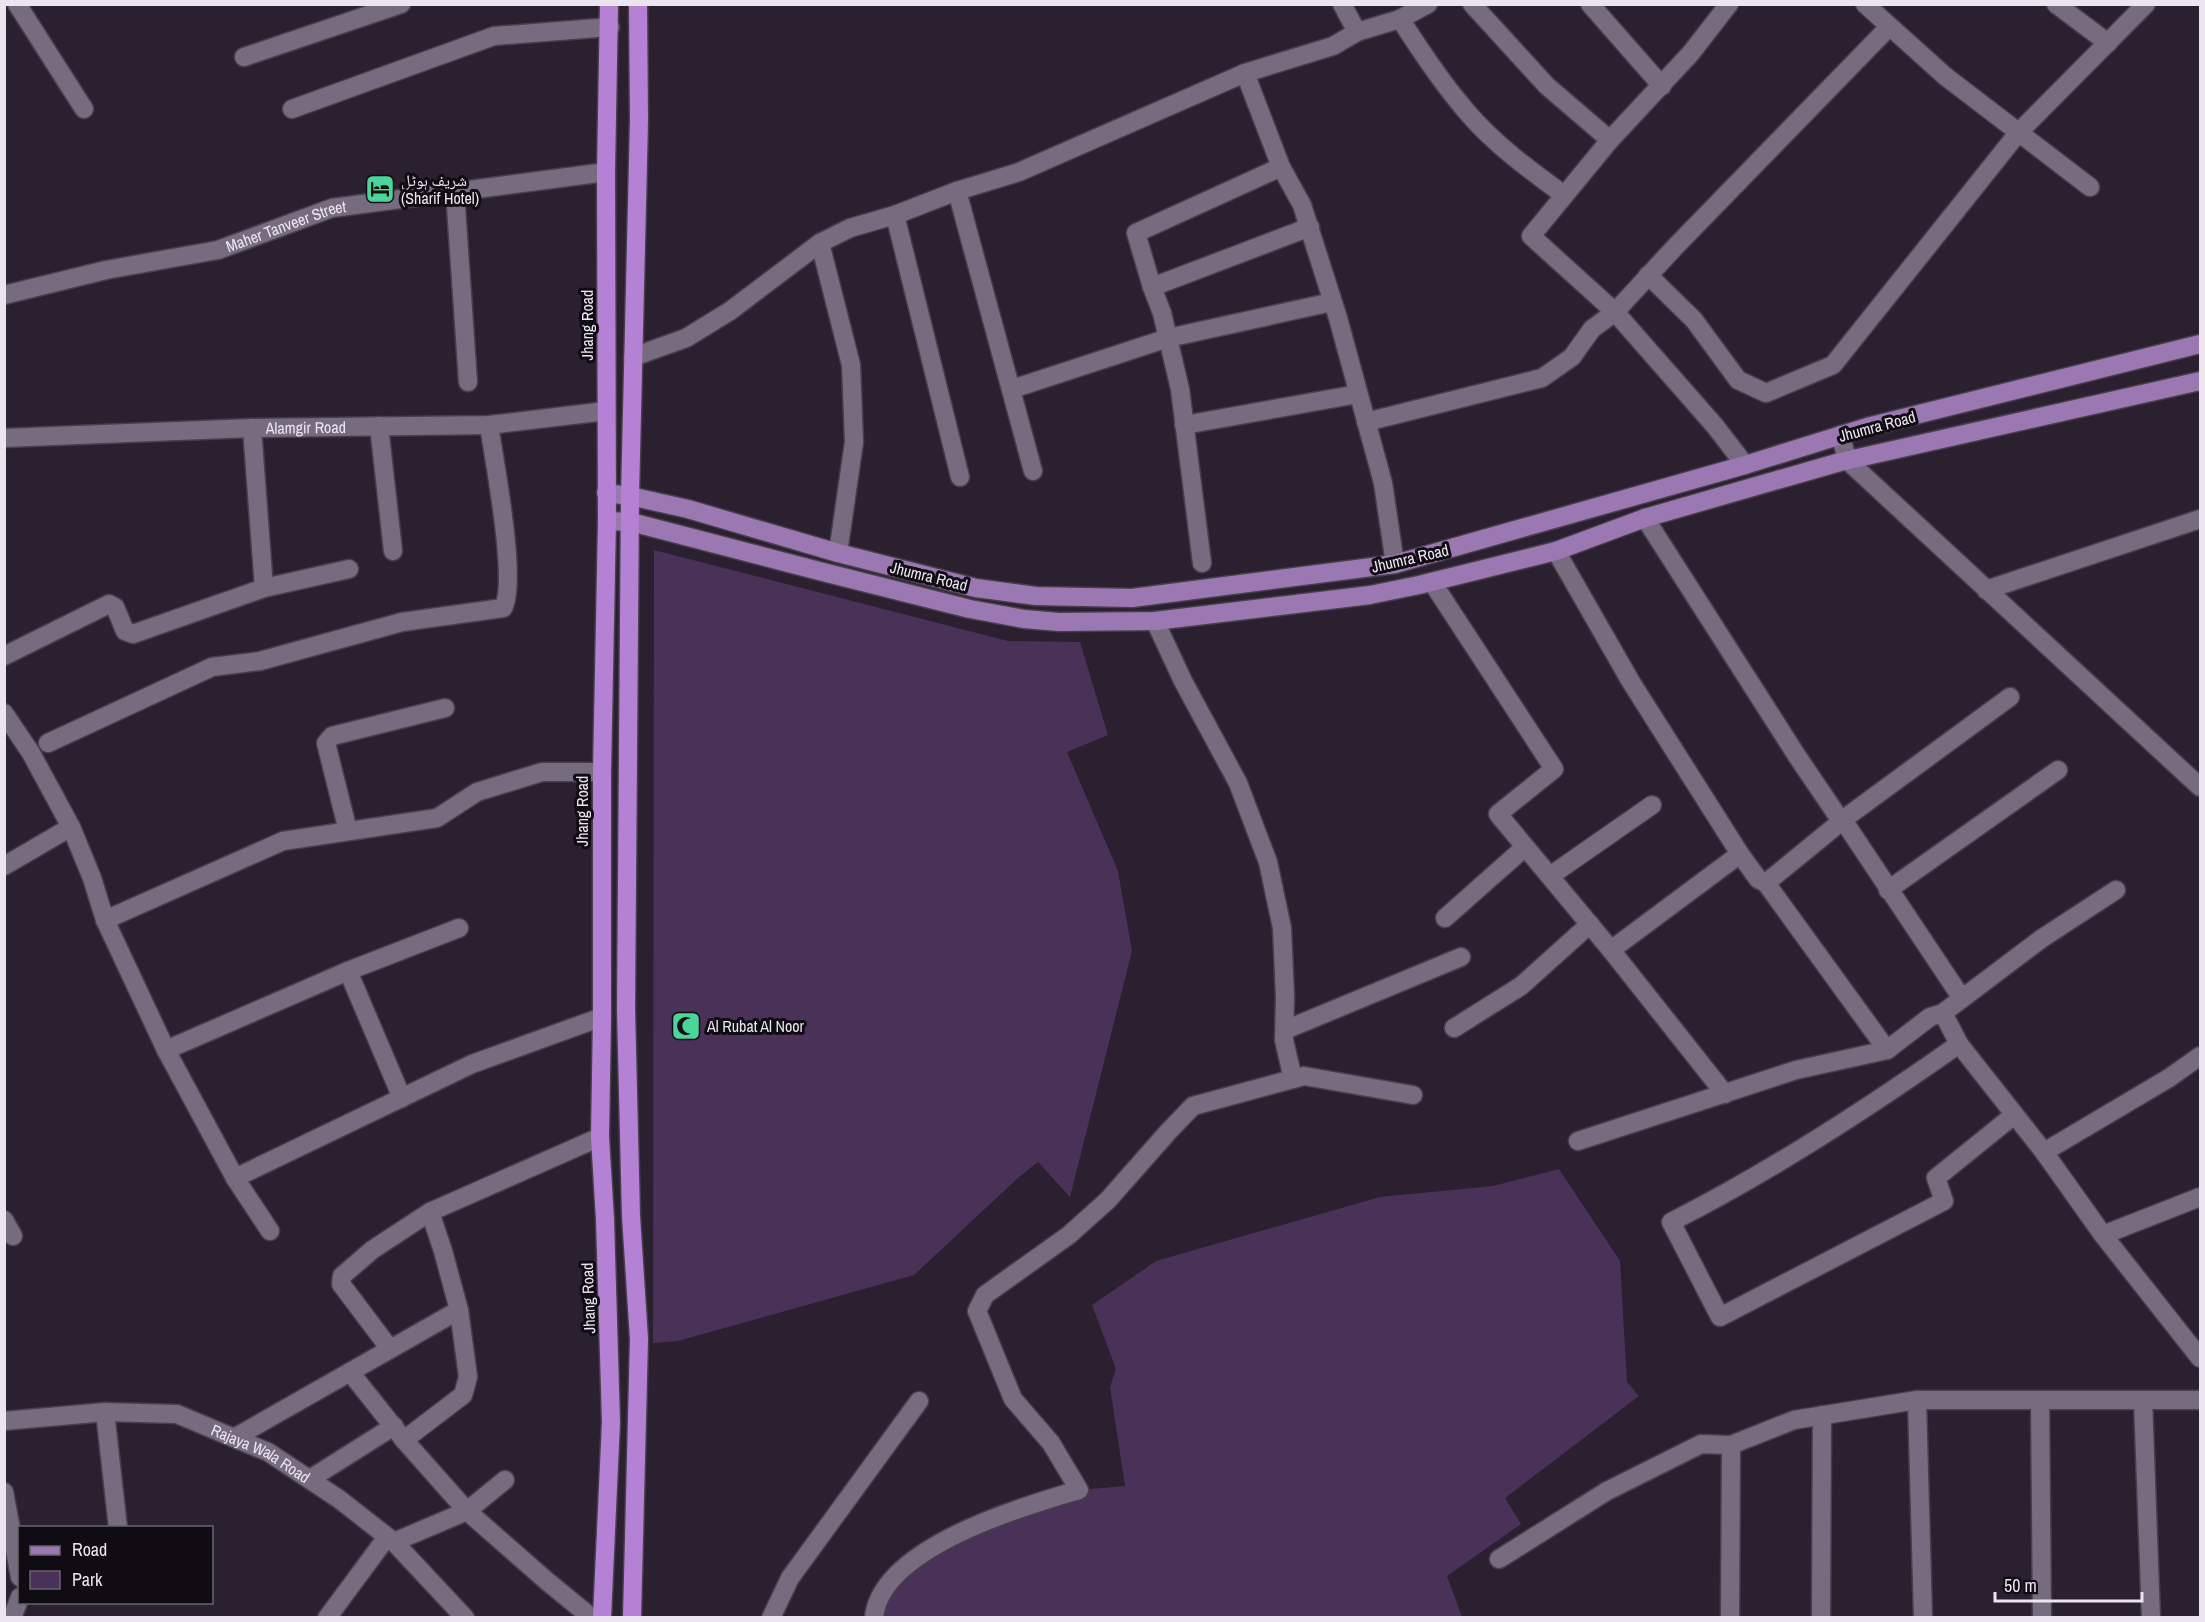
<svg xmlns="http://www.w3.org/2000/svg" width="2205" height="1622" font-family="'Archivo Narrow','Noto Naskh Arabic',sans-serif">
  <rect width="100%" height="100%" fill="#2a2030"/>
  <g fill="#493158">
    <polygon points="654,550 1008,641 1080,642 1108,735 1067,752 1118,871 1132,951 1070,1197 1038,1162 1019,1177 914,1275 678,1341 653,1343"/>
    <polygon points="1559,1169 1620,1261 1627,1382 1639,1396 1505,1498 1521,1524 1447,1576 1462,1617 874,1618 915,1559 1079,1490 1125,1486 1110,1387 1116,1369 1092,1305 1156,1261 1380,1197 1493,1186"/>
  </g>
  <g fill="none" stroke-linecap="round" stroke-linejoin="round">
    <g stroke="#473f4c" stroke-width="21">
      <g id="street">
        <polyline points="17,4 84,109"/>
        <polyline points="1342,4 1357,32"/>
        <polyline points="1472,4 1547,86 1610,140"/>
        <polyline points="1590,4 1662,86"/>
        <polyline points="1729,4 1691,53 1610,140 1531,236 1615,312 1715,426 1745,465"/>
        <polyline points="1865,4 1945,76 2090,187"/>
        <polyline points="2056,4 2108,43"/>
        <path d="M1400,19C1421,51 1442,83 1467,112C1494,144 1531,171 1564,195"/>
        <polyline points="244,57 401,4"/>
        <polyline points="1245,73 1281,167 1302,205 1338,318 1383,483 1395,564"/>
        <polyline points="292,109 494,36 610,27"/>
        <polyline points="957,191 1033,471"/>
        <polyline points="455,192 468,382"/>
        <polyline points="895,215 960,477"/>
        <polyline points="820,243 851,365 854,442 838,553"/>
        <polyline points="1648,275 1694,320 1738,380 1766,393 1833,365 2018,133 2146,4"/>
        <polyline points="1152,287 1310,227"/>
        <path id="s1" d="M4,295L106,270L218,250L332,208L606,172"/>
        <polyline points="633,357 686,338 730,311 820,243 850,228 895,215 957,191 1019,172 1245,73 1333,46 1357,32 1400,19 1428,4"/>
        <polyline points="1012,389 1168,338 1332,302"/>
        <polyline points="1366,422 1542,378 1572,357 1592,329 1615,312 1675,247 1889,27"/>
        <polyline points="1184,425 1358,394"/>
        <polyline points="379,426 393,551"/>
        <polyline points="252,428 264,588"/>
        <polyline points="1840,435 1848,461 2200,787"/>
        <polyline points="1645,518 1797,756 1841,821 1843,820 1959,994 1966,994"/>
        <polyline points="1556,551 1631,682 1740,854 1758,879 1766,883 1887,1050"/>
        <polyline points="1202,563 1180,389 1162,313 1152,287 1136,233 1281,167"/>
        <polyline points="1432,582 1554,769 1498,814 1611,950 1725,1094"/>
        <polyline points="1986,590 2200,519"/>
        <polyline points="1155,621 1183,681 1238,783 1268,862 1282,928 1285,997 1284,1040 1293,1079"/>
        <polyline points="4,656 109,604 115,607 125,631 133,634 264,588 349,569"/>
        <polyline points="4,713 31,753 71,827 92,878 105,920 166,1050 235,1178 270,1231"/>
        <path d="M48,743L212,667L260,661L402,622L503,608C518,582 494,460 489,425"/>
        <polyline points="1841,821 2010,697"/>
        <polyline points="348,831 326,743 332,736 445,708"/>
        <polyline points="4,866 71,827"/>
        <polyline points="1550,876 1652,805"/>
        <polyline points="1766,883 1843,820"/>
        <polyline points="1888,890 2058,770"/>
        <polyline points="1445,918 1525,847"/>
        <polyline points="105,920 283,841 437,818 477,792 542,772 602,772"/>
        <polyline points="1611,950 1740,854"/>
        <polyline points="348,971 402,1098"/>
        <polyline points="1943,1013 1959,1044 2044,1152 2103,1235 2200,1358"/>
        <polyline points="1454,1028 1521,986 1590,924"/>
        <polyline points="1285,1030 1461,957"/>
        <path d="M1959,1044C1867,1109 1772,1171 1671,1222L1720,1317L1944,1201L1936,1178L2014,1115"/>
        <polyline points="166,1050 348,971 459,928"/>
        <polyline points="1578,1141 1796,1070 1887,1050 1930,1017 1943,1013 2041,939 2116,890"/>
        <polyline points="2044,1152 2169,1078 2200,1056"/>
        <polyline points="235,1178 472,1064 602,1017"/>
        <polyline points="4,1220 13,1236"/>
        <polyline points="2103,1235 2200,1197"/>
        <polyline points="390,1349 341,1284 342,1276 372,1250 430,1212 600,1137"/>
        <polyline points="350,1372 404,1440 467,1511 548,1582 592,1618"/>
        <polyline points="1917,1400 1923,1618"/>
        <polyline points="2143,1400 2151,1618"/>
        <polyline points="2040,1401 2042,1618"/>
        <polyline points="105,1412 118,1528"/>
        <polyline points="234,1438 459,1310"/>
        <polyline points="404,1440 463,1395 468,1377 459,1310 443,1251 430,1212"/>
        <polyline points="310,1479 394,1426"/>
        <polyline points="4,1492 20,1577"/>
        <polyline points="394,1542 467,1511 505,1480"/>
        <polyline points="1499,1559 1607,1491 1701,1444 1731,1445 1794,1420 1917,1400 2200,1400"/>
        <polyline points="12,1618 20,1597"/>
        <polyline points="327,1618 387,1537"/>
        <polyline points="771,1618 790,1578 919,1401"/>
        <path d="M874,1618C880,1548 1023,1506 1079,1490L1051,1443L1013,1399L977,1311L985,1295L1069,1235L1108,1200L1168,1132L1193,1106L1304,1076L1413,1095"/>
        <polyline points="1730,1618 1731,1445"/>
        <polyline points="1821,1618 1822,1415"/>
      </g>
    </g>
    <g stroke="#473f4c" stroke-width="21">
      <g id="secondary">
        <path id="s2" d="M4,438L252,428L489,425L606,411"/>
        <path id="s3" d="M4,1421L105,1412L177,1414L234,1438L268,1452L339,1499L394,1542L465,1618"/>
      </g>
    </g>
    <g stroke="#473f4c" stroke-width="21">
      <g id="primary">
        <polyline points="606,493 630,496 688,509 838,553 976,588 1036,596 1132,598 1395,564 1745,465 1867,427 2200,344"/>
        <polyline points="607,521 631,522 823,572 970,609 1024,619 1059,622 1155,621 1370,595 1419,585 1556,551 1645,518 1840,462 2200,381"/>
      </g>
    </g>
    <g stroke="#473f4c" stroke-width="21">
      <g id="highway">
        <polyline points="602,1618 611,1422 605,1219 600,1137 602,1017 602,772 607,521 606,172 609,4"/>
        <polyline points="632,1618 639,1339 631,1216 626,1009 630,496 639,120 638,4"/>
      </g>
    </g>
    <use href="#street" stroke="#776b7f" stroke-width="18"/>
    <use href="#secondary" stroke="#776b7f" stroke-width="18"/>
    <use href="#primary" stroke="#9c78b2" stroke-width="18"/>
    <use href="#highway" stroke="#b581d4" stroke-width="18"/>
  </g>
  <defs>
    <g id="hotel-square" transform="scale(1.5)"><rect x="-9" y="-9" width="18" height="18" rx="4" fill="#4bd49b" stroke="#100c13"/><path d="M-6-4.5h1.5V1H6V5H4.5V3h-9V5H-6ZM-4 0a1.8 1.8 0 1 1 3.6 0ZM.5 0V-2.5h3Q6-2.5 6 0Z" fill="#111"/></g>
    <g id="mosque-square" transform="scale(1.5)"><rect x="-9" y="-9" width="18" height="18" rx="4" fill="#4bd49b" stroke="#100c13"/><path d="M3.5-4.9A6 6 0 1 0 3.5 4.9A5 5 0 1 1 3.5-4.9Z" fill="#111"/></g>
  </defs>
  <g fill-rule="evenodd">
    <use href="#hotel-square" x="380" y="189"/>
    <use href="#mosque-square" x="686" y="1026"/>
  </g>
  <g text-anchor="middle" stroke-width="6" stroke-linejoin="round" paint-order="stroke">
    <g font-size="16" fill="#ece5f0" stroke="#100c13" text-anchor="start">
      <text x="401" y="186">شریف ہوٹل<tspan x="401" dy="18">(Sharif Hotel)</tspan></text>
      <text x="707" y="1032">Al Rubat Al Noor</text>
    </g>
    <g font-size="16" fill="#ece5f0" stroke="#100c13">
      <text dy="6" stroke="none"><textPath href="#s1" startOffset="291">Maher Tanveer Street</textPath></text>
      <text transform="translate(587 325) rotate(-90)" y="6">Jhang Road</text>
      <text transform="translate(1877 426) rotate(-15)" y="6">Jhumra Road</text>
      <text dy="6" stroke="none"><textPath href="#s2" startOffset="302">Alamgir Road</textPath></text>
      <text transform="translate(1410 558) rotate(-13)" y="6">Jhumra Road</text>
      <text transform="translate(929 576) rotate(14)" y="6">Jhumra Road</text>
      <text transform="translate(582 811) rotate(-90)" y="6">Jhang Road</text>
      <text transform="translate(588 1298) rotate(-92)" y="6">Jhang Road</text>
      <text dy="6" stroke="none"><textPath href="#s3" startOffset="266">Rajaya Wala Road</textPath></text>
    </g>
  </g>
  <rect width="2205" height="1622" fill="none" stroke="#ece5f0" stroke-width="12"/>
  <rect x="18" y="1526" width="195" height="78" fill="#100c13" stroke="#68636b" stroke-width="1.5"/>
  <rect x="30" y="1546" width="30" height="9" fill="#9c78b2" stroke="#68636b" stroke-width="1.5"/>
  <text x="72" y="1556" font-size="18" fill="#ece5f0">Road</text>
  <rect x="30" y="1571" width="30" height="18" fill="#493158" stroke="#68636b" stroke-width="1.5"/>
  <text x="72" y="1586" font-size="18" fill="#ece5f0">Park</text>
  <path d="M1995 1592v9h147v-9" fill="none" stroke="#ece5f0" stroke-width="3"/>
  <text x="2004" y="1592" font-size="18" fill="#ece5f0" stroke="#100c13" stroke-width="4.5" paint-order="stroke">50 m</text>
</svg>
